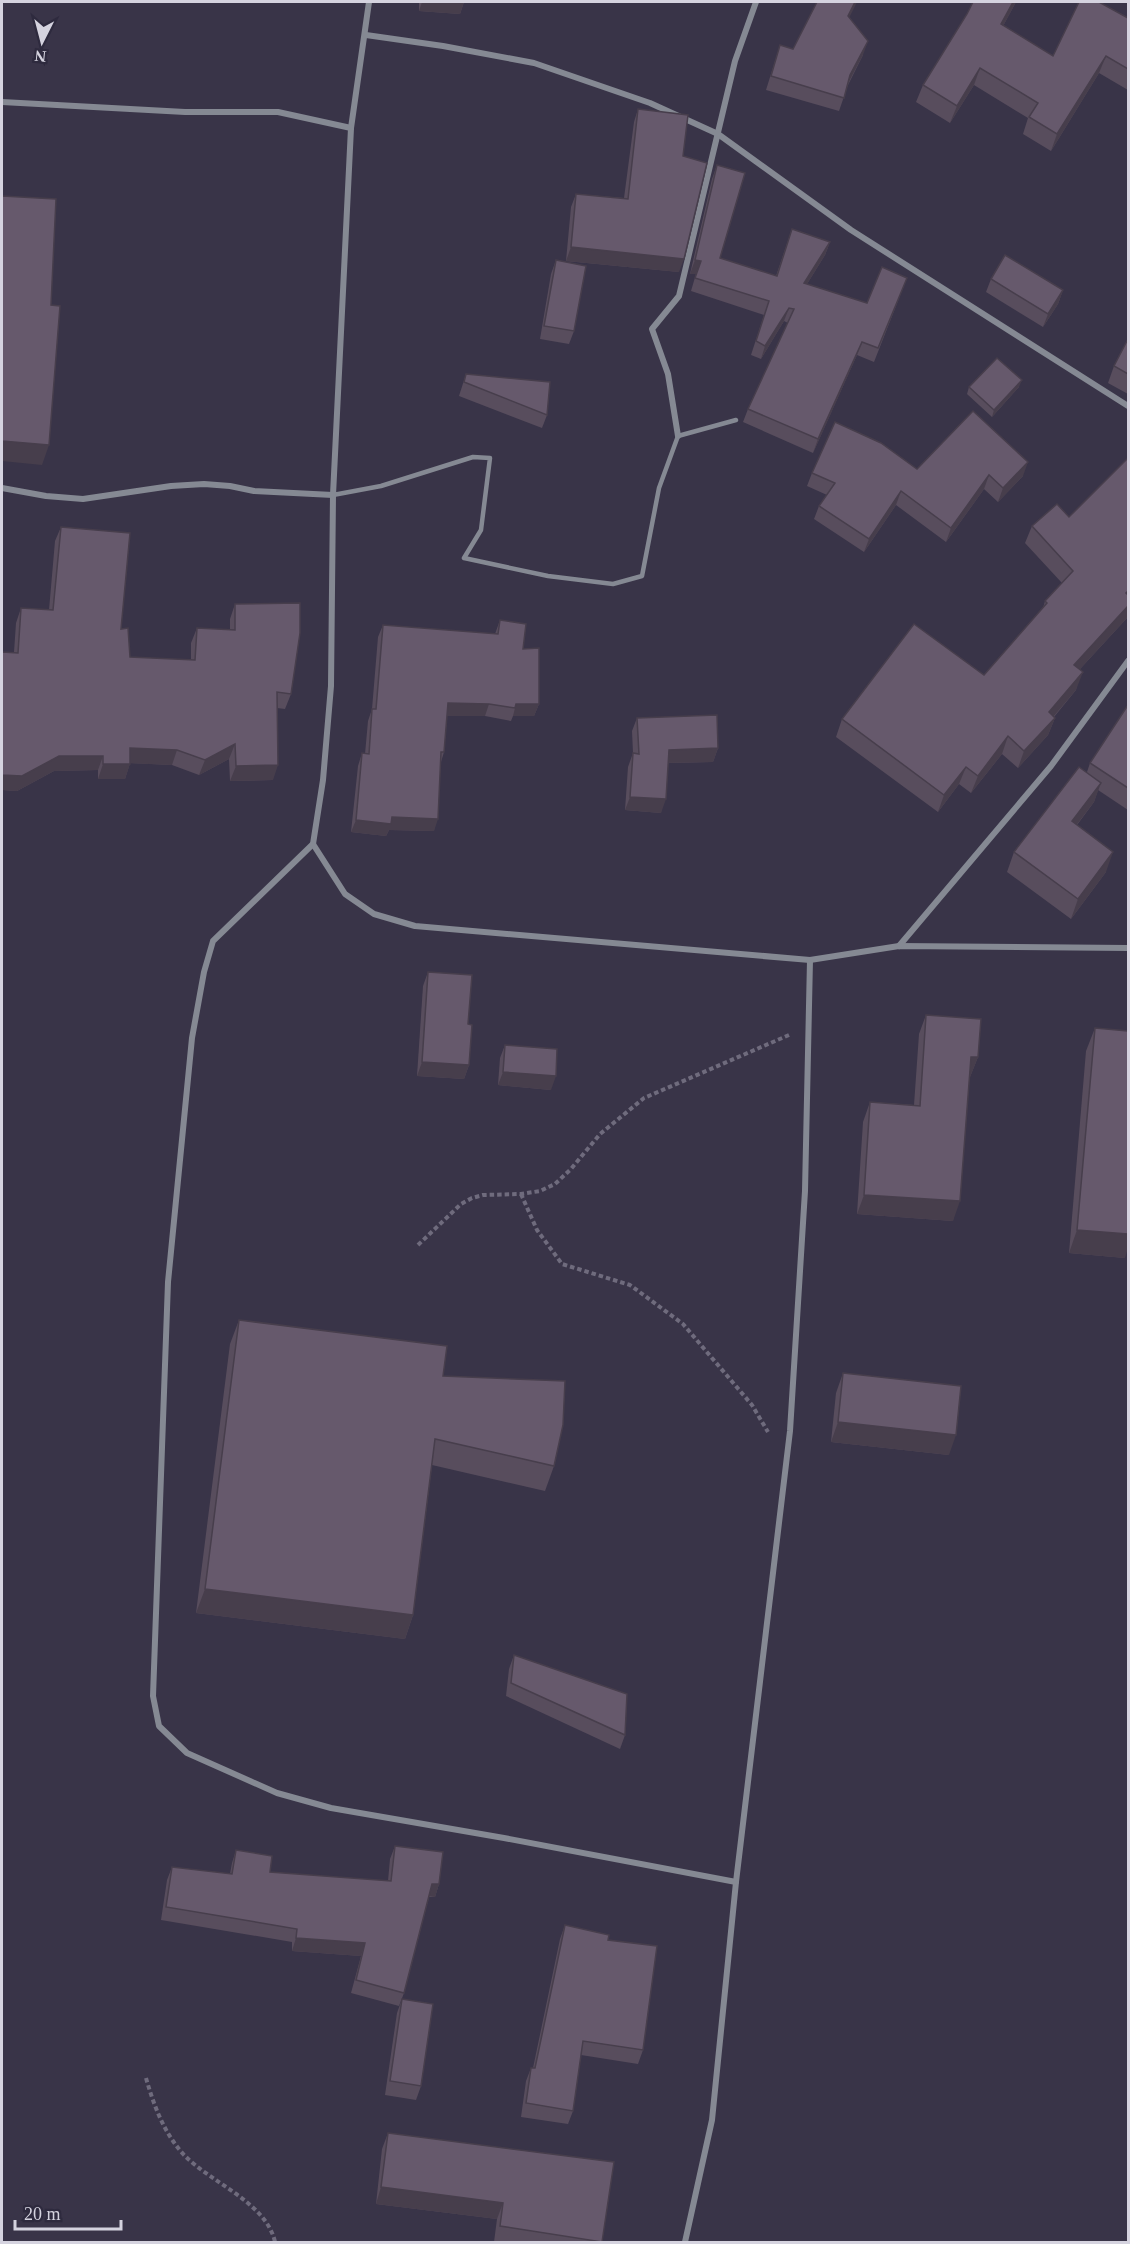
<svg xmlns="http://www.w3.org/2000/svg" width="1130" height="2244" font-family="'Times New Roman',serif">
  <rect width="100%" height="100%" fill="#393448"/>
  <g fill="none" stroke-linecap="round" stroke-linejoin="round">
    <g stroke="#6f6b7d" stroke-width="4" stroke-dasharray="4.5 3" stroke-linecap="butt">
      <polyline points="521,1194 537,1230 562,1264 630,1285 683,1324 752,1405 768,1432"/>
      <polyline points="418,1245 461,1204 472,1198 483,1195 521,1194 540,1191 555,1184 571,1169 600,1134 644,1098 789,1035"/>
      <path d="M146,2078C154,2106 164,2133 184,2155C211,2183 266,2202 275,2242"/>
    </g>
    <polyline stroke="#858993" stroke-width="4.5" points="333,495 381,486 473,457 490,458 481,530 464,558 548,576 613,584 642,576 659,488 678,436 736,420"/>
    <g stroke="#858993" stroke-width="6">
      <polyline points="369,2 351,128 333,495 331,686 323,780 313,844 213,941 204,972 192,1038 168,1282 153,1696 159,1726 187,1753 277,1793 331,1808 504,1838 736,1882"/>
      <polyline points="366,35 443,46 534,63 650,103 718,134 851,230 1128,406"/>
      <polyline points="2,102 185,112 278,112 351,128"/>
      <polyline points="678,436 668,374 652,329 679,296 735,61 756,2"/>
      <polyline points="2,488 46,496 83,499 171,486 204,484 230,486 254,491 333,495"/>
      <polyline points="313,844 345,894 374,914 415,926 810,960 899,946 1128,948"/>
      <polyline points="899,946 1051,766 1128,661"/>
      <polyline points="685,2242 712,2120 736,1882 790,1431 805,1191 810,960"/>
    </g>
  </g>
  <g fill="#584d5d">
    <polygon points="419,2 464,2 460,14 419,11"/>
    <polygon points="973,2 1016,2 1003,26 1053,56 1128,18 1128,90 1099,73 1051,151 1023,134 1028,118 974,85 950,123 916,102 923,85 967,14"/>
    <polygon points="849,18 863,55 848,85 839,111 766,90 780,45 793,49"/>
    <polygon points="638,109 683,156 679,272 566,261 571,207 576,194 624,198 634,122"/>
    <polygon points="717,165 720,258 776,276 792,229 830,242 825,255 807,284 867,303 907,278 874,362 857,355 813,453 743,422 748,409 788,323 784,321 761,359 751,355 764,315 691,291 696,274 690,274 712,179"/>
    <polygon points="556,260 574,331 569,344 540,339 551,274"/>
    <polygon points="991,279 1063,290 1058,304 1043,327 986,292"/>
    <polygon points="1128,339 1128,394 1108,383 1114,366"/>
    <polygon points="466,374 547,415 542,428 459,396"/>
    <polygon points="969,387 1019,387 992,417 967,394"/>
    <polygon points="917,469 1023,476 998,502 984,489 946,542 896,505 864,552 814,519 819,506 827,495 807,486 812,473"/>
    <polygon points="1032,526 1127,618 1080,669 1076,690 1054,717 1055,718 1048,735 1018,768 1002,754 971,793 959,784 938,812 836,737 842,719 984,675 1043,608 1045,601 1062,583 1025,543"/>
    <polygon points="61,527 121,629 130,657 191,660 191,643 197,628 230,630 230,619 235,604 291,694 285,709 277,708 273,780 230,781 229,759 199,775 172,765 130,763 125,779 98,779 98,770 54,771 17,791 2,790 2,652 14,652 16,623 21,608 49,610 55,541"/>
    <polygon points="500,620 523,649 539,704 534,716 513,716 511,721 485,716 447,716 444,752 441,762 434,831 389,830 386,836 351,832 358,766 362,753 365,754 368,721 372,709 378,637 383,625 495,634"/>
    <polygon points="1128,705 1128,810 1098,790 1094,802 1077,825 1106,872 1071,919 1007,872 1014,852 1087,772 1090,763"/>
    <polygon points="637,718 718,748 713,762 668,763 661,813 625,810 628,767 633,753 632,731"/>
    <polygon points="428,972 468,1024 469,1065 464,1079 417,1076 423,986"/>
    <polygon points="926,1015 978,1057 970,1077 969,1077 953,1221 857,1214 863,1122 870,1102 914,1105 919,1034"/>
    <polygon points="1095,1028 1125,1258 1069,1253 1086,1051"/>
    <polygon points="505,1045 551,1090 498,1085 500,1058"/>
    <polygon points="239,1320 443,1376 554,1466 545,1491 432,1465 413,1615 405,1639 196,1613 230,1344"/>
    <polygon points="843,1373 949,1455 831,1442 836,1393"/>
    <polygon points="514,1655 625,1735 620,1749 506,1696 509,1669"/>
    <polygon points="395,1846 439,1884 435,1897 429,1897 404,1993 399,2006 351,1993 361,1956 292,1951 292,1942 161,1920 167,1880 172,1867 230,1874 232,1863 236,1850 270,1872 388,1881 390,1859"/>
    <polygon points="565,1925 608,1940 643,2050 638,2064 581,2055 573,2111 568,2124 521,2117 526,2081 531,2068 533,2068 560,1939"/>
    <polygon points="402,1999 421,2086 416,2100 385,2095 397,2013"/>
    <polygon points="388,2133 602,2242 494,2242 497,2219 376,2204 382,2149"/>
  </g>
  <g fill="#473e4c">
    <polygon points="422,2 464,2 460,14 419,11"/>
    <polygon points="855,2 857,2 843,30 848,16"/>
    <polygon points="1013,2 1016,2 995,41 1001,24"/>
    <polygon points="868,41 863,55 845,89 850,75"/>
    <polygon points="1106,56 1099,73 1051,151 1057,134"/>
    <polygon points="980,68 974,85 950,123 957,106"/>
    <polygon points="830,242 825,255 799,297 804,283"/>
    <polygon points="571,247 684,259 679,272 566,261"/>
    <polygon points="695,260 701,261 696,274 690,274"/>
    <polygon points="1063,290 1058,304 1043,327 1048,314"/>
    <polygon points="789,308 784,321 761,359 765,346"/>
    <polygon points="862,342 857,355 813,453 818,439"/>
    <polygon points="1022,380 1019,387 992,417 994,410"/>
    <polygon points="2,441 49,445 42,465 2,461"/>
    <polygon points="1028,462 1023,476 998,502 1003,488"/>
    <polygon points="989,475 984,489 946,542 951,528"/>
    <polygon points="901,491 896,505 864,552 869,539"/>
    <polygon points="1128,606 1128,615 1127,618 1068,682 1074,665"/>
    <polygon points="1083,672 1076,690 1042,730 1049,712"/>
    <polygon points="448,703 489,704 485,716 443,716"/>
    <polygon points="516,704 539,704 534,716 513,716"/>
    <polygon points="1055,718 1048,735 1018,768 1024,751"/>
    <polygon points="1008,736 1002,754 971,793 978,776"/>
    <polygon points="235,744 229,759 199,775 205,760"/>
    <polygon points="130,748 177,750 172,765 125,763"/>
    <polygon points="718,748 713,762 664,763 669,750"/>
    <polygon points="59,756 103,756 98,770 54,771 17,791 2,790 2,775"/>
    <polygon points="103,764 130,764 125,779 98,779"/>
    <polygon points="278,765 273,780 230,781 236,766"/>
    <polygon points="966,767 959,784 938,812 944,795"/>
    <polygon points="1101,783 1094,802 1065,840 1072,821"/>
    <polygon points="630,797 666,799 661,813 625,810"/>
    <polygon points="392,817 438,819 434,831 389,830 386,836 351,832 356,820"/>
    <polygon points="1113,852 1106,872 1071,919 1078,899"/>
    <polygon points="971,1057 978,1057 970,1077 964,1076"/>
    <polygon points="422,1062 469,1065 464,1079 417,1076"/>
    <polygon points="503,1072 556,1076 551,1090 498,1085"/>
    <polygon points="864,1195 960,1201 953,1221 857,1214"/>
    <polygon points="1077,1230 1128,1234 1128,1248 1125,1258 1069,1253"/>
    <polygon points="838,1422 956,1435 949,1455 831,1442"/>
    <polygon points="205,1589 413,1615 405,1639 196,1613"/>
    <polygon points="432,1884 439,1884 435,1897 428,1896"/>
    <polygon points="296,1938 365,1943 361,1956 292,1951"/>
    <polygon points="381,2187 503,2203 497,2219 376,2204"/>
  </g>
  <g fill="#66596c" stroke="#473e4c" stroke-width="1.5">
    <polygon points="817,2 855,2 848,16 868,41 850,75 844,98 771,76 780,45 793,49"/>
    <polygon points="973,2 1013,2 1001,24 1053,56 1079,2 1099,2 1128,18 1128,69 1106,56 1057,134 1029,117 1038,103 980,68 957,106 923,85 967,14"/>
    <polygon points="638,109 688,115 683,156 707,163 684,259 571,247 576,194 628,199"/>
    <polygon points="717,165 745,173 720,258 777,276 792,229 830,242 804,283 867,303 882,267 907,278 878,348 862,342 818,439 748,409 794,309 789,308 765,346 756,341 769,301 695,278 701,261 695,260"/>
    <polygon points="2,196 56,199 51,305 60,306 49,445 2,441"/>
    <polygon points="1005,255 1063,290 1048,314 991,279"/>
    <polygon points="556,260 586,266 574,331 544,326"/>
    <polygon points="1128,339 1128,374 1114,366"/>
    <polygon points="997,358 1022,380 994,410 969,387"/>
    <polygon points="466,374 550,382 547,415 464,382"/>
    <polygon points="973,411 1028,462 1003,488 989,475 951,528 901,491 869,539 819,506 835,483 812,473 835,422 881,443 917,469"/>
    <polygon points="1128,458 1128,591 1126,593 1128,595 1128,606 1074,665 1083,672 1049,712 1055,718 1024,751 1008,736 978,776 966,767 944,795 842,719 914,624 984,675 1047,603 1045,601 1073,571 1032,526 1057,504 1069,517"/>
    <polygon points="61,527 130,533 121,629 128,628 130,657 195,660 197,628 235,630 235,604 300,603 300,633 291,694 277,692 278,765 236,766 235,744 205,760 177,750 130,748 130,764 103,764 103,756 59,756 22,776 2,775 2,652 18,653 21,608 53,610"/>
    <polygon points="500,620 526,624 523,649 539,648 539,704 516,704 515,708 489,704 448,703 444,752 441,752 438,819 392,817 391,824 356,820 362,753 369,754 372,709 376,709 383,625 498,634"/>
    <polygon points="1128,705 1128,788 1090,763"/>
    <polygon points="717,715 718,748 669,750 666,799 630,797 633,753 639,754 637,718"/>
    <polygon points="1079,767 1101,783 1072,821 1113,852 1078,899 1014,852"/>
    <polygon points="428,972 472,975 468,1024 472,1025 469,1065 422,1062"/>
    <polygon points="926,1015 981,1019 978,1057 971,1057 960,1201 864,1195 870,1102 920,1106"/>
    <polygon points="1095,1028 1128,1031 1128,1234 1077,1230"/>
    <polygon points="505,1045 557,1049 556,1076 503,1072"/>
    <polygon points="239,1320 447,1346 443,1376 565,1381 563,1425 554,1466 435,1439 413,1615 205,1589"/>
    <polygon points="843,1373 961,1386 956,1435 838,1422"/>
    <polygon points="514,1655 627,1694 625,1735 511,1683"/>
    <polygon points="395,1846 443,1852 439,1884 432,1884 404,1993 356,1980 365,1943 296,1938 297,1929 166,1907 172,1867 232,1874 236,1850 272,1856 270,1872 391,1881"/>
    <polygon points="565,1925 609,1935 608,1940 657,1946 643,2050 583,2041 573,2111 526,2103 531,2068 535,2068"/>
    <polygon points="402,1999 433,2004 421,2086 390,2081"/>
    <polygon points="388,2133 614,2162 602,2242 500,2226 503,2203 381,2187"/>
  </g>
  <rect width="1130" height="2244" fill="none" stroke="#d5d3df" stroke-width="6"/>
  <g transform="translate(42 42) rotate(186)" stroke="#2e2a3e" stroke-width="4.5" paint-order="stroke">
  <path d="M0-4.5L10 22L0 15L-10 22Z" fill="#d5d3df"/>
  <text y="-9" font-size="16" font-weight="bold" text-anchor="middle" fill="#d5d3df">N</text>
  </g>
  <path d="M15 2220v9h106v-9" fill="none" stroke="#d5d3df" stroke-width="3"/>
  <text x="24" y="2220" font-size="18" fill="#d5d3df" stroke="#2e2a3e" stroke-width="4.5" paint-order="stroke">20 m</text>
</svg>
